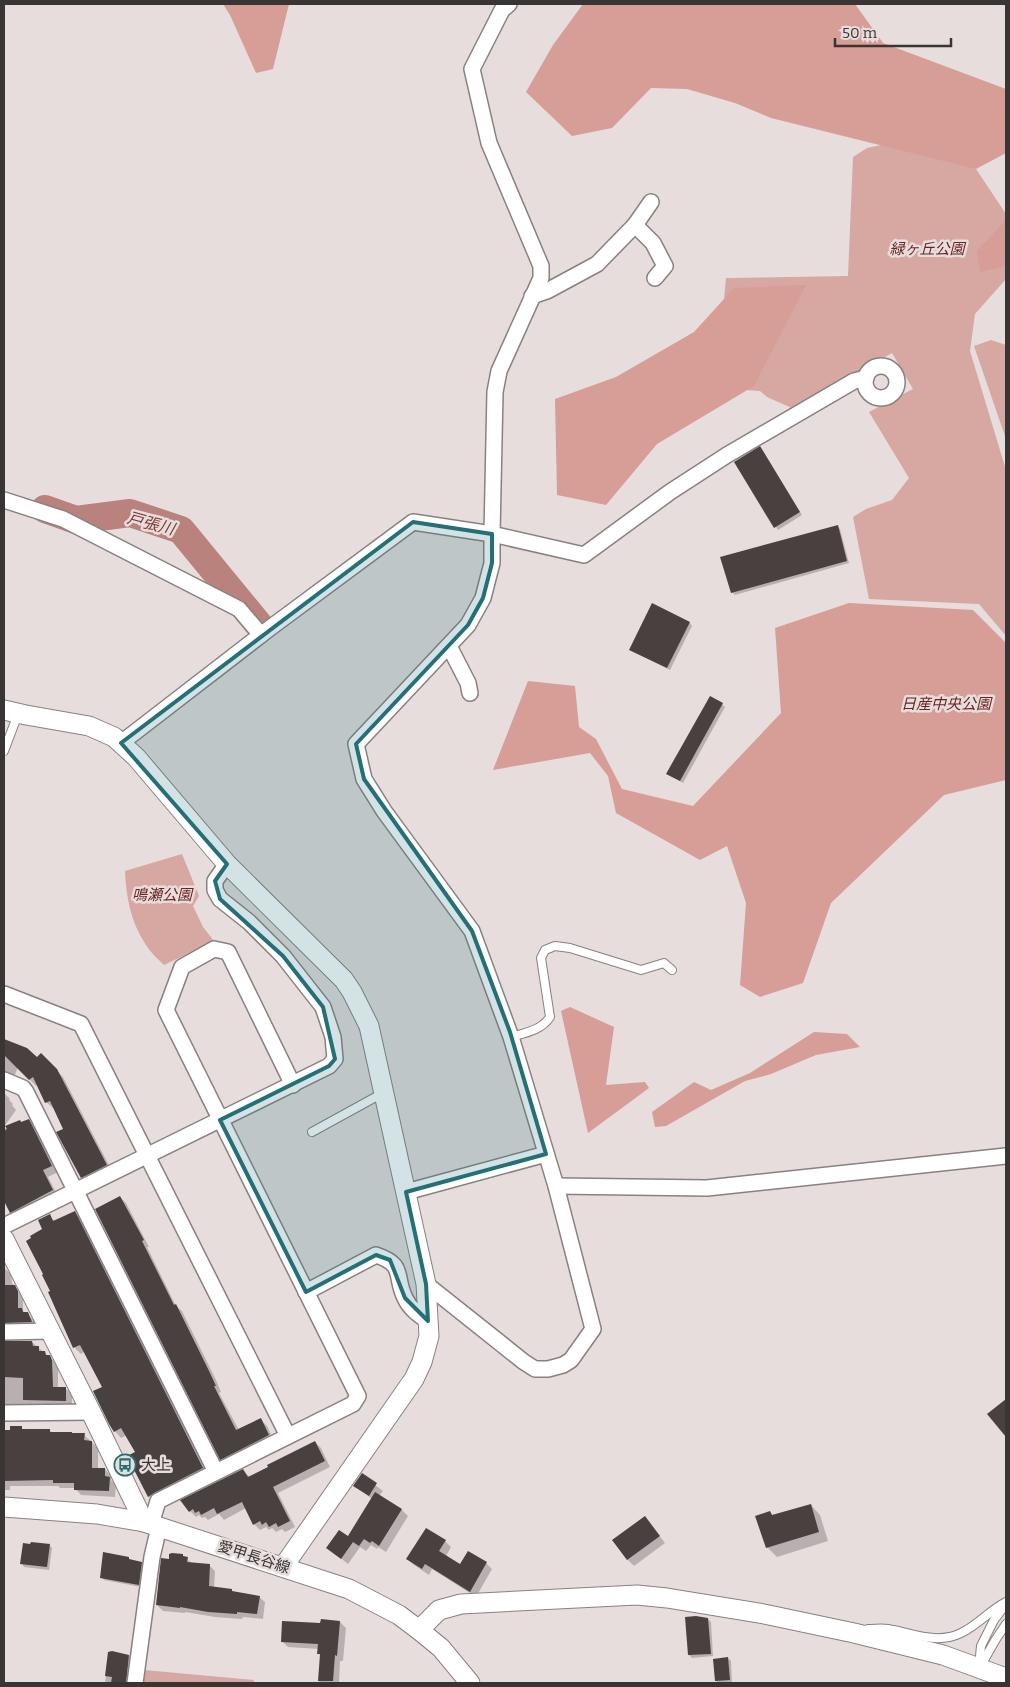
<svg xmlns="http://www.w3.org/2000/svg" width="1010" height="1687" font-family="Bitter,'Noto Sans JP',serif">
  <rect width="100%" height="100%" fill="#e7dddc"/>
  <g fill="#d7a7a2">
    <polygon points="935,134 976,169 1006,214 1006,279 975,314 970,351 1006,470 1006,636 979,604 869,599 853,517 866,509 892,500 909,478 869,412 913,389 892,353 794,409 767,397 760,391 716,388 726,278 848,276 853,157 867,148"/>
    <polygon points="991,340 1006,345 1006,439 974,346"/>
    <path d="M182,854L199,896L193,906L203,927L214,941L164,965C158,959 150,952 146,945C131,923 126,897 125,871Z"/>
    <polygon points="144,1670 254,1680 253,1683 140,1683"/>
  </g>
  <g fill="#d79d97">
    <polygon points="223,4 289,4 273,69 256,73 230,15"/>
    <polygon points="583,4 855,4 883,43 1006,89 1006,153 976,169 771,118 735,103 687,89 651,88 612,128 572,136 526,92 553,45"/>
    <polygon points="1006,220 1006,266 980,272 977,251"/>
    <polygon points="806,285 754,386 657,444 606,505 557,495 555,399 616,377 694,332 734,288"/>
    <polygon points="849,603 973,610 1006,643 1006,780 944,795 831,903 803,983 760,997 740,985 746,903 727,846 700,860 616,813 608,776 590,753 493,770 528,681 575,686 579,727 596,739 622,789 693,806 781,713 775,628"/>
    <polygon points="570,1007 614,1027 606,1085 645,1082 649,1088 588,1133 561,1011"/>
    <polygon points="814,1032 847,1034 860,1047 816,1055 771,1074 745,1081 666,1126 655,1127 652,1112 694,1082 711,1090 750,1073"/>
  </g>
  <g fill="#0003">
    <polygon points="763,451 802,515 778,530 736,462"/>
    <polygon points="837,526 840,529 849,563 735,595 732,592"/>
    <polygon points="690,623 692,626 670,670 634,652 631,650"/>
    <polygon points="722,704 725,707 683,783 671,776"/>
    <polygon points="4,1040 26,1049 37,1059 41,1055 63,1077 112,1171 88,1183 82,1177 65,1129 54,1108 53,1108 46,1102 38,1084 36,1086 18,1067 14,1077 4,1073"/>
    <polygon points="4,1093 10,1099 9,1100 13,1104 12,1105 16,1110 4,1127"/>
    <polygon points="29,1120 35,1126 58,1172 48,1177 58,1196 17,1218 11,1212 4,1197 4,1129 20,1121 22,1123"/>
    <polygon points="120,1197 126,1203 149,1247 147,1247 176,1306 182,1311 216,1380 221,1392 219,1393 239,1430 261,1420 267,1426 274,1441 227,1465 221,1459"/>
    <polygon points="75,1212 81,1219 209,1474 155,1503 149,1497 128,1457 137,1452 127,1435 121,1438 115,1431 103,1388 85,1351 81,1354 74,1347 51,1291 44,1229 49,1216 55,1221"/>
    <polygon points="4,1268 11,1274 12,1283 23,1298 23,1311 34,1320 37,1328 4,1328"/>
    <polygon points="32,1342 56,1363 58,1367 58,1388 65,1388 72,1394 72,1407 4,1406 4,1343"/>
    <polygon points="21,1428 24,1430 49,1430 53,1433 84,1435 98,1448 98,1469 105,1469 111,1476 111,1480 116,1485 115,1497 81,1495 75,1488 60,1488 58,1486 10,1486 10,1490 4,1490 4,1431 11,1431"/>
    <polygon points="315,1442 321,1448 330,1467 278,1493 295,1527 285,1532 282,1529 276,1532 272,1528 269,1530 266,1527 260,1530 254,1524 246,1508 224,1520 219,1514 208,1520 205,1517 202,1518 199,1515 196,1517 186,1507 243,1471 250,1477"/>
    <polygon points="362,1475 383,1491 379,1496 402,1510 408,1516 386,1552 378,1547 377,1549 371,1545 366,1551 360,1547 348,1564 328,1548 348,1537 372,1499 355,1486"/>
    <polygon points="811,1505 820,1515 828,1541 777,1557 767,1547 770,1513 773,1516"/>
    <polygon points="645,1518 665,1543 634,1566 627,1559"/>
    <polygon points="427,1530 445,1541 451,1547 446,1556 460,1566 468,1552 486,1563 492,1569 476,1597 432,1569 429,1575 414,1565 408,1559"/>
    <polygon points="49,1545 52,1548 49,1570 24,1567 22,1564"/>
    <polygon points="183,1556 193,1564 210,1566 215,1571 214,1588 259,1597 265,1602 263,1619 243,1617 242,1619 215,1617 185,1612 185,1613 163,1611 157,1605 170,1560"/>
    <polygon points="128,1558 131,1561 141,1563 144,1566 141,1587 104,1580 102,1577"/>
    <polygon points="708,1619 711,1622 713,1656 692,1658 689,1655"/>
    <polygon points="340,1622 346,1628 343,1661 340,1661 339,1683 319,1683 321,1656 319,1654 319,1649 288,1647 282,1641 321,1625"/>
    <polygon points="109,1653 129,1656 135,1662 132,1683 105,1683"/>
    <polygon points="728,1658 731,1661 732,1683 718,1683 716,1681"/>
  </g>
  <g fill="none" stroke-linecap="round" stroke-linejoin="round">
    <polyline stroke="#ba827c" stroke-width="28" points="45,509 76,520 130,513 181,530 259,625"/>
  </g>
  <g fill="#494140">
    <polygon points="760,446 800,512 774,528 734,462"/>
    <polygon points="838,525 847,561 731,593 720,557"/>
    <polygon points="652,603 690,622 667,668 629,650"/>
    <polygon points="710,696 723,703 680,781 666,774"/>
    <polygon points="4,1039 27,1048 37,1057 41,1053 57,1069 107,1165 81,1178 56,1132 63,1129 50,1101 45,1103 33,1077 29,1080 4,1055"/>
    <polygon points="29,1119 52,1166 43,1170 53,1190 10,1213 4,1201 4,1131 7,1129 5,1126 20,1120 21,1122"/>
    <polygon points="120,1196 144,1240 142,1241 174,1305 176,1304 210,1373 216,1386 214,1386 236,1430 261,1418 269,1435 220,1460 95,1209"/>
    <polygon points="75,1211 203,1468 154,1493 148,1497 127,1456 135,1452 121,1428 114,1432 109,1424 93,1391 102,1387 80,1345 73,1348 48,1292 50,1291 42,1275 43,1274 26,1241 31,1238 30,1236 42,1229 38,1220 50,1214 53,1221"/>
    <polygon points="4,1285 15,1285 18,1291 18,1308 22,1308 23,1312 28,1312 32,1322 4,1323"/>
    <polygon points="4,1341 32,1341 33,1346 39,1346 39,1351 45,1351 46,1355 50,1355 52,1360 53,1387 66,1387 66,1401 23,1400 23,1378 4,1377"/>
    <polygon points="1006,1399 1006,1437 987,1414"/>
    <polygon points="10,1426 22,1426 22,1429 50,1429 50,1432 72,1432 72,1433 85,1433 84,1440 92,1441 92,1468 105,1468 105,1476 110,1477 109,1491 74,1490 74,1483 53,1483 53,1480 4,1481 4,1430 10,1430"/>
    <polygon points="315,1441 325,1461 273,1487 290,1521 278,1527 276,1523 269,1527 266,1522 262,1525 260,1521 253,1525 242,1502 217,1514 214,1508 201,1515 199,1511 195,1513 193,1509 189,1512 180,1500 243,1469 248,1477 268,1467 267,1465"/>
    <polygon points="362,1473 377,1483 369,1496 353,1486"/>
    <polygon points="375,1492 402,1509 379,1546 372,1541 370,1543 364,1539 359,1546 353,1542 341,1559 326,1548 339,1530 348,1536"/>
    <polygon points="811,1504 819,1532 766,1548 755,1516 770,1511 772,1515"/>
    <polygon points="645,1516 660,1536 627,1560 612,1540"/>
    <polygon points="426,1528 446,1540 439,1551 460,1564 468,1551 487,1562 470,1592 425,1564 422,1569 406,1559"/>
    <polygon points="31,1542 50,1544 47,1567 20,1564 23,1543 30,1544"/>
    <polygon points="103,1552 129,1557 129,1559 142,1562 139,1585 100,1578"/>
    <polygon points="172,1553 183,1554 183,1556 188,1557 187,1562 210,1564 209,1586 232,1589 232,1591 260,1596 257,1614 237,1612 237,1614 208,1612 180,1607 180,1608 156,1605 161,1558 169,1559 169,1554"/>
    <polygon points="696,1616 708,1618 711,1654 688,1655 685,1617"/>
    <polygon points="321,1619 340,1621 337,1656 335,1655 333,1681 318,1681 320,1654 317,1654 318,1644 281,1642 282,1621 320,1623"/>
    <polygon points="112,1651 129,1655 126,1683 111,1683 112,1677 105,1676 108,1652"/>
    <polygon points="728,1657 730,1680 715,1681 713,1659"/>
  </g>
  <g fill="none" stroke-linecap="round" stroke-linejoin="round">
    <g stroke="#898180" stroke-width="10">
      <g id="service">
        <polyline points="4,751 18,714"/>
        <path d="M511,1037C525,1033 542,1030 550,1017L541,958L545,950L555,946L570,948L641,970L664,963L672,970"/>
        <polyline points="312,1132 383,1093"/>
        <path d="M868,1629C875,1629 882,1628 888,1629C913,1633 937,1645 961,1633C978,1625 990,1610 1006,1602"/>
        <polyline points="979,1667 981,1646 994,1620 1006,1604"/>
        <polyline points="980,1667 996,1639 1006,1624"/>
      </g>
    </g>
    <g stroke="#898180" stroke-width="18">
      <g id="minor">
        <polyline points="509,4 502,10 472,69 489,143 541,266 541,278 499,371 495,392 492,534 584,555 670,492 727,455 854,381 866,378"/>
        <polyline points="635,225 651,202"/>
        <polyline points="532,296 547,291 597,264 635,225 653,243 665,266 655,278"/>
        <circle cx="881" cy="382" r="16"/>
        <polyline points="4,500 63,519 239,609 261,635"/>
        <polyline points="449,646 468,683 470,693"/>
        <polyline points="121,743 270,628 413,522 492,534 492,563 483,598 468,625 356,744 364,779 384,811 472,931 511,1037 556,1186 593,1329 571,1360 563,1365 548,1369 535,1369 524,1362 426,1284"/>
        <polyline points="4,994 81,1024 288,1436"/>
        <polyline points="4,1080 23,1088 26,1092 216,1472"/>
        <polyline points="556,1186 707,1188 1006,1156"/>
        <polyline points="406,1192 546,1154"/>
        <polyline points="4,1226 329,1066 335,1059 333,1037 323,1007 283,956 249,922 220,899 215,890 215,881 227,864"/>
        <path d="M306,1292L376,1255C406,1265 394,1276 405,1298C410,1309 419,1315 428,1321"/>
        <polyline points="4,1332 50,1331"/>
        <polyline points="4,1413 91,1412"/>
        <polyline points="151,1524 158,1501 353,1404 358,1396 166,1010 182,967 214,949 228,952 293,1085"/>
        <polyline points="135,1683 152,1557 159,1527"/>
      </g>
    </g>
    <g stroke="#898180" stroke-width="21">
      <g id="tertiary">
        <polyline points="4,710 26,715 89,726 114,737 136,757 227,864 344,980 352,992 369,1026 426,1284 429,1336 422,1362 414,1379 283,1567"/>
        <polyline points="4,1239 91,1412 144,1522"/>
        <polyline points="4,1507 97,1514 144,1522 349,1589 399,1615 419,1630 441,1648 470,1683"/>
        <polyline points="419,1630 439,1610 461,1604 637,1595 667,1598 764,1614 854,1633 943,1655 1006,1678"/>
      </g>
    </g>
    <use href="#service" stroke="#fff" stroke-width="8"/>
    <use href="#minor" stroke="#fff" stroke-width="15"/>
    <use href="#tertiary" stroke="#fff" stroke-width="19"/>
  </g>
  <path fill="#256f77" fill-opacity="0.2" stroke="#256f77" stroke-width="4" stroke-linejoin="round" d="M413,522L492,534V563L483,598L468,625L356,744L364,779L472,931L510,1032L546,1154L406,1192L426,1284L428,1321L405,1298L390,1260L376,1255L306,1292L220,1120L329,1066L335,1059L323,1007L283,956L220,899L215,881L227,864L121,743Z"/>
  <defs>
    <g id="bus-ring" transform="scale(1.125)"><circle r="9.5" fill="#e7dddc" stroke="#256f77" stroke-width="1.5"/><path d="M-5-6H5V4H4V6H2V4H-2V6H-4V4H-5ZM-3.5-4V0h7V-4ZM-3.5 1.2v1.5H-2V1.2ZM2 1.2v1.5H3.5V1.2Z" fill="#256f77"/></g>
  </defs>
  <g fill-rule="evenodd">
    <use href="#bus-ring" x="125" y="1465"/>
  </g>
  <g text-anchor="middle" stroke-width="5" stroke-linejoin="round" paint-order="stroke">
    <g font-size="15" font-style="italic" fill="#692421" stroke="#e7dddc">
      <text x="927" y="254">緑ヶ丘公園</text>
      <text x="946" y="709">日産中央公園</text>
      <text x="162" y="900">鳴瀬公園</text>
    </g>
    <g font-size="15" fill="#393535" stroke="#e7dddc" text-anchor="start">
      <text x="141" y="1470">大上</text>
    </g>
    <g font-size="15" fill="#393535" stroke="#e7dddc">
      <text transform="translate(254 1557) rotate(18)" y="5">愛甲長谷線</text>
    </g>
    <g font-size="16" font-style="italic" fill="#823935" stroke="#e7dddc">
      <text transform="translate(151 523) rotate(15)" y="6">戸張川</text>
    </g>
  </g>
  <rect width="1010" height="1687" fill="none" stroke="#393535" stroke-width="10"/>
  <path d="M835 38v8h116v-8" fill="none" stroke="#393535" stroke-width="2.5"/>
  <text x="842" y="38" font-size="15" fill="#393535" stroke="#e7dddc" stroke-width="4" paint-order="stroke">50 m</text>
</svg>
